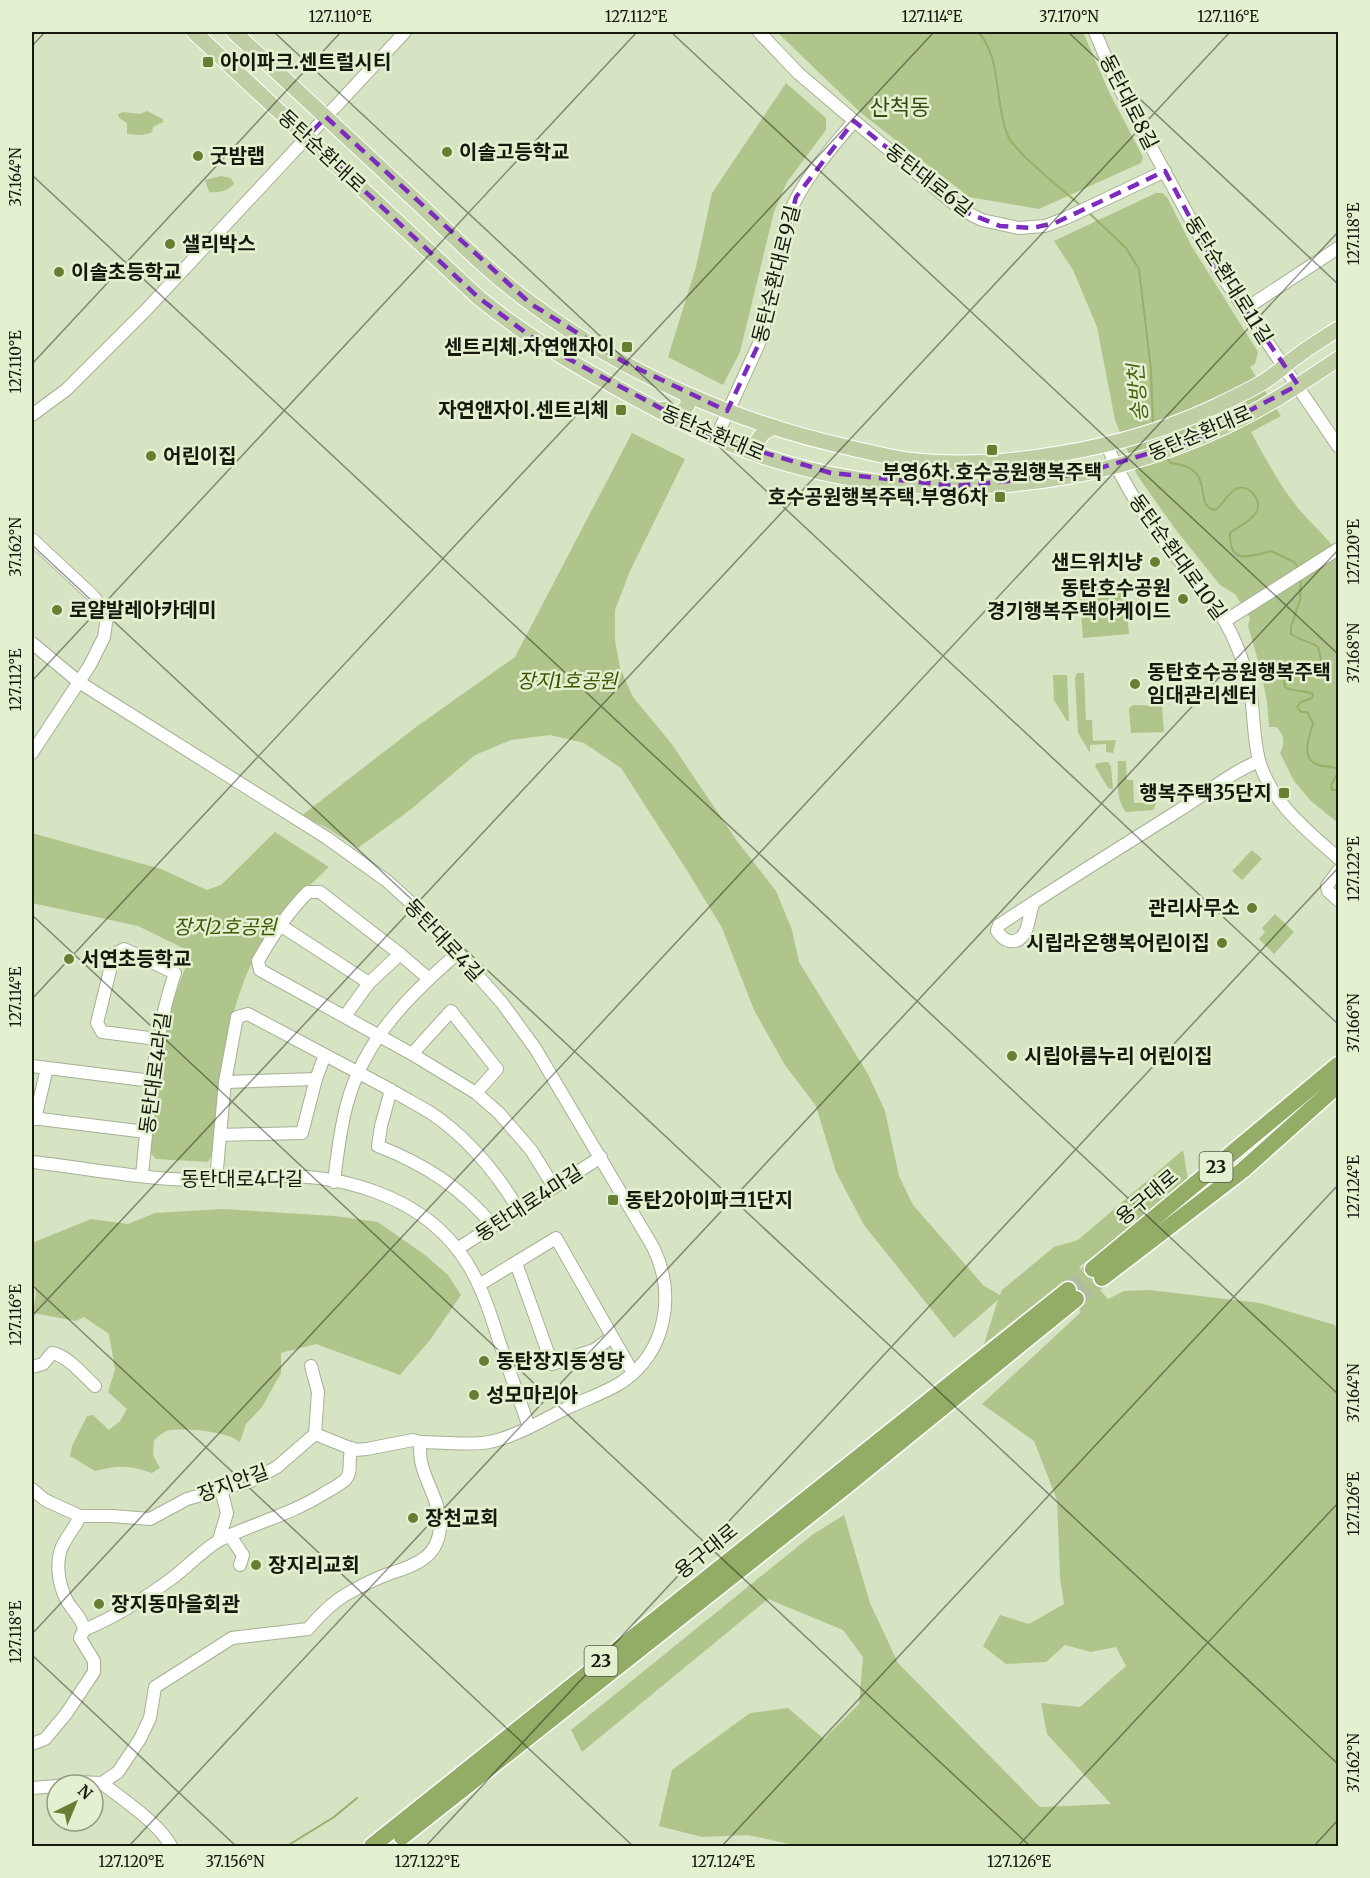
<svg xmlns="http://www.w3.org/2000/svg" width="1370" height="1878" font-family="Merriweather,'Noto Sans KR',serif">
  <rect width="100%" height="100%" fill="#d7e4c4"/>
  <g fill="#b0c58b">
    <polygon points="777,32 1083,32 1109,92 1141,153 1143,157 1141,163 1039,209 969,197 861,113"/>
    <polygon points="786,83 826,118 826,130 787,182 774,212 740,352 723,385 668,357 696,267 712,193"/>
    <path d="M147,111L163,119V122L153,127L152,132C144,136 136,135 127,134V123L119,118L118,114L123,112L140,114Z"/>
    <path d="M221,176L231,178L234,184C228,191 218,193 209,192L205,180Z"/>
    <path d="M1156,193H1162L1167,197L1191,245L1258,352L1255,364L1250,367L1281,416L1251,432C1266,459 1279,485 1298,508C1312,525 1326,535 1338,554V823L1311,801L1294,781L1280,753C1285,743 1285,735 1276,727H1269L1267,702L1260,667L1248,626L1250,618L1235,594L1220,585L1176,530L1137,475L1115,420L1097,327L1073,270L1054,241Z"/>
    <polygon points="632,433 685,459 630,571 615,610 615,640 620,668 633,697 671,743 737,841 776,891 792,930 799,962 868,1074 885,1111 899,1176 913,1205 984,1286 1000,1295 1002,1290 1054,1247 1078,1240 1183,1150 1189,1185 1079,1267 1108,1299 1124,1291 1149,1290 1260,1303 1335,1325 1338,1333 1338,1846 799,1846 748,1835 702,1837 659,1826 672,1770 750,1713 788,1708 824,1739 859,1704 863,1657 843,1630 768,1599 582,1752 571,1730 812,1535 844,1515 870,1603 898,1663 1040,1807 1111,1804 1047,1734 1041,1703 1080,1707 1126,1666 1116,1647 1091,1652 1065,1645 1046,1662 1006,1664 983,1646 1000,1615 1029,1624 1064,1604 1060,1578 1057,1500 1034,1441 982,1404 1081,1312 1062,1283 984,1344 998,1300 954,1338 864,1225 836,1172 816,1106 785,1065 754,1010 722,928 688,872 621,768 584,743 550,735 511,740 475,755 410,810 358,848 324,826 301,816 416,727 515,657"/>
    <polygon points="1124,585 1129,634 1083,638 1079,589"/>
    <polygon points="1077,673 1084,673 1086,720 1092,720 1093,741 1116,740 1113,753 1106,752 1106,744 1090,745 1090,753 1078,733 1075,678"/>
    <polygon points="1053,675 1067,675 1069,721 1067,721 1054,700"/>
    <polygon points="1134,705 1162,706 1164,732 1131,733 1129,710 1130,707"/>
    <path d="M1118,761H1126L1127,780H1133L1134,803L1157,802L1153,810L1126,812C1115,800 1118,777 1118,761Z"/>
    <polygon points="1108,762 1111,767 1113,789 1108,788 1095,766 1097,763"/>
    <path d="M275,832L329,867C306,889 282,911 265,938C225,1003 221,1081 212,1154L208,1162L156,1159L150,1152L165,1027L173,1001L191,952L138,926L32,903V833L161,869L207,890L221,885Z"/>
    <polygon points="1252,850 1262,859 1242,880 1232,871"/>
    <polygon points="1275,914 1294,932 1274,954 1259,939 1265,932 1262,928"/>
    <path d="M223,1209L335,1216L378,1222L425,1255L448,1275L461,1295L430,1340L400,1375L316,1344L281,1353V1373L262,1407L246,1424L240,1442C226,1431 188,1428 170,1430C164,1431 158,1437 154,1440L153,1455L160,1468L152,1473C129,1465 119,1465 95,1471L70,1456L72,1446L87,1416L93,1415L109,1430L120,1421L127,1409L108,1392L115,1370L109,1334L84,1317L76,1321L33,1313L36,1294L32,1275V1243L91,1219L128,1224L155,1213Z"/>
  </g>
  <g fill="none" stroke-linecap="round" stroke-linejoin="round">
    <g stroke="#97b069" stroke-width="2">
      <path d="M978,32C1002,57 994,103 1008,136C1016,153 1065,192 1081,206"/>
      <polyline points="1088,212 1126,248 1139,269 1151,370 1153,425"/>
      <polyline points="1155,436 1160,448"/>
      <path d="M1166,457L1171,463C1219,468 1191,506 1215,510C1223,505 1227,494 1236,489C1248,483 1262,499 1257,511C1252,521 1238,527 1230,533C1229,566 1250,556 1271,551L1294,562L1299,569"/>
      <path d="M1301,578L1300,600L1291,627V634C1299,640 1309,641 1318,647L1321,660L1319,667C1307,671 1291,669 1284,681L1285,687C1294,693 1305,689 1313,694L1312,698L1301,702L1297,707L1301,712H1307L1313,723C1310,736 1300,756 1316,764C1322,767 1330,766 1336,768L1338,772L1331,786L1332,790H1338"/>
      <polyline points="287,1846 334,1817 357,1798"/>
    </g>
    <g stroke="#b0bba0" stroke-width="16" stroke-dasharray="16 8" stroke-linecap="butt">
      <polyline points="1068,1290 1093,1269"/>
      <polyline points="1076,1299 1102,1278"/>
    </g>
    <g stroke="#a5b192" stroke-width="14">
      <g id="minor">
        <polyline points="759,32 798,73 865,130 952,202 968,213 982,220 1018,228 1045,226 1066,218 1165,171"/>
        <polyline points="1095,32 1116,82 1218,270 1338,446"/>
        <polyline points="1245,309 1338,248"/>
        <polyline points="32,415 66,390 146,310 405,32"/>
        <path d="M716,438L761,339L789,214C804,178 830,150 854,121"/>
        <path d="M1106,443C1123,485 1149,524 1178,559C1194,579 1211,598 1224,620C1236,640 1245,666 1250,688C1254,712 1253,737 1259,760C1271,803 1307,830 1338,858"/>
        <polyline points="32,539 93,596 103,609 106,623 104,637 90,665 32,753"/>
        <polyline points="1225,621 1338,549"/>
        <path d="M32,643L79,682L327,838L387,881L430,920L449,940L458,953L502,1003L535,1048L653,1247C676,1294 667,1351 622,1382C605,1393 583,1400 565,1409C541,1421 515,1437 489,1442C470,1446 440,1442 420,1442"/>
        <polyline points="1338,900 1328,891 1327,886 1338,871"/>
        <path d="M1034,902C1029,912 1030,925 1024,934C1016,946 1004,942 997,931L999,925C1058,886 1118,849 1178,811C1205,794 1230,773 1259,761"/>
        <polyline points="280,925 369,983"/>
        <polyline points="400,954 429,979"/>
        <path d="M345,1016L369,983L400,954L320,892H308C287,913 272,936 258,961L260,970L412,1054"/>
        <path d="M325,1055L316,1079L302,1133L220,1135L225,1082L237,1017L248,1014C296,1039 343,1065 391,1090"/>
        <polyline points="32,1066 152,1081"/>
        <polyline points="225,1082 316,1079"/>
        <polyline points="476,1093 412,1054 451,1011 497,1069 476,1093 499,1113 531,1150 554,1187"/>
        <polyline points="32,1118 146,1132"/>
        <polyline points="35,1119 47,1068"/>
        <path d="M32,1162C78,1167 125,1176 171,1179C205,1182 238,1177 271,1176C339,1174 415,1194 458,1250C479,1277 489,1309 499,1341C509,1370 519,1398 529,1427"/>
        <path d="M142,1175C149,1107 153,1038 175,973L124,949L114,954L97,1023L102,1032L157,1039"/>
        <polyline points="216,1180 220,1135"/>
        <path d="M334,1182C337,1156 340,1129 347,1104C364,1040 409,995 458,953"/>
        <path d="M493,1226C462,1188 424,1164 378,1146L381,1126L391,1090C404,1098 418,1105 431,1113C468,1138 496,1172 519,1210"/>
        <polyline points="457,1249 601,1157"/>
        <polyline points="516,1263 552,1364 594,1350 612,1337"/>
        <polyline points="479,1285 556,1238 633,1373"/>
        <polyline points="311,1366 318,1392 315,1434"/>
        <path d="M32,1367L43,1364L52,1353C68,1356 83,1375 95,1386"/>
        <path d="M32,1489L45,1500L80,1516H112L150,1519L187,1499L251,1481L277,1467L315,1434L355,1450L367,1449L413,1440L420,1442C420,1448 420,1455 421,1461C425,1482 439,1500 440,1522C441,1555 418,1565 391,1573C376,1578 359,1587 345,1595C330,1604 319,1616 308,1629L232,1638L155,1687L150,1718L140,1739L118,1772L102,1783L77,1782L61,1785"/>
        <path d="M80,1516C76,1526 70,1532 65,1541C54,1558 58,1584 67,1601C72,1610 83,1619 84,1630"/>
        <polyline points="230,1536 243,1555 240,1565"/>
        <polyline points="219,1540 227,1513 221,1489"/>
        <path d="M32,1744L45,1739L66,1714L94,1672V1661L80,1638L84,1630C115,1617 144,1599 171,1579C185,1569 208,1545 222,1539C255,1523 291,1514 323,1494C330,1490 340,1485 346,1479C353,1471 347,1459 352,1448"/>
        <path d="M102,1783C123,1800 159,1823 171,1846"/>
        <polyline points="32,1788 57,1786"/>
      </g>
    </g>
    <g stroke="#fff" stroke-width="17">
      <g id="major">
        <path d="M194,32L479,298C529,339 580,368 637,399C674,419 711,438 751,452C904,507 1080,495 1226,426C1265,408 1302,383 1338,359"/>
        <path d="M234,32C295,88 356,145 417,202C454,237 490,274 532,304C625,374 737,423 851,448C869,452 888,457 907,460C1002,471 1121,449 1208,410C1227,401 1247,392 1265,381C1276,374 1285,365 1296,357C1309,347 1324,338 1338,329"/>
        <polyline points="664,409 676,413 683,412 688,404 688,395"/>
        <polyline points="762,456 757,449 756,443 763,433 773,427"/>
      </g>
    </g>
    <g stroke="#fff" stroke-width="19">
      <g id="highway">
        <polyline points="1093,1269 1338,1065"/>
        <polyline points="1102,1278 1243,1170 1338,1085"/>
        <polyline points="402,1837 846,1486 1076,1299"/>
        <polyline points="372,1846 1068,1290"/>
      </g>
    </g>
    <use href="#minor" stroke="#fff" stroke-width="12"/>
    <use href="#major" stroke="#bfcea3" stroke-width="15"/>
    <use href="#highway" stroke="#94ad66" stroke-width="16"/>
  </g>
  <path fill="none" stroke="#7b2cbf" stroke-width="4.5" stroke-dasharray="12 8" stroke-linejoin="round" d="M326,117L531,304L624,362L727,411L761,339L796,197L854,121L968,213L1000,226L1032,228L1055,223L1165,171L1218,270L1298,385L1196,439L1080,474L956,486L831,473L716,438L541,344L479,298L307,137Z"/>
  <path fill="none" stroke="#15190e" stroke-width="1.5" stroke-opacity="0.45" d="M274,32L1338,1024M671,32L1338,654M1068,32L1338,284M32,46L45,32M32,175L1338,1394M32,364L341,32M32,545L1338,1764M32,681L637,32M32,915L1030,1846M32,999L934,32M32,1285L633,1846M32,1316L1230,32M32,1634L1338,232M32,1655L236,1846M129,1846L1338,550M426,1846L1338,868M722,1846L1338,1185M1018,1846L1338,1503M1314,1846L1338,1820"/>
  <g fill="#667f32" stroke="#e4f1d1" stroke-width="2">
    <rect x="202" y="56" width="12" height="12" rx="3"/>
    <circle cx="447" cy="152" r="6"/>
    <circle cx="198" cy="156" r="6"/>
    <circle cx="170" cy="244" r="6"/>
    <circle cx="59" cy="272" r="6"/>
    <rect x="621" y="341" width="12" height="12" rx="3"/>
    <rect x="615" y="404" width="12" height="12" rx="3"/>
    <rect x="986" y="444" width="12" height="12" rx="3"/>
    <circle cx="151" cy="456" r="6"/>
    <rect x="994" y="491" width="12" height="12" rx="3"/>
    <circle cx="1155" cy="562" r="6"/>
    <circle cx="1183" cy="599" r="6"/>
    <circle cx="57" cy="610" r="6"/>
    <circle cx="1135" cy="684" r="6"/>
    <rect x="1278" y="787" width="12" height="12" rx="3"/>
    <circle cx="1252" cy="908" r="6"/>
    <circle cx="1222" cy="943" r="6"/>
    <circle cx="69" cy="959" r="6"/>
    <circle cx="1012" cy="1056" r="6"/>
    <rect x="607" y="1194" width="12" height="12" rx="3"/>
    <circle cx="484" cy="1361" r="6"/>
    <circle cx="474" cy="1395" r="6"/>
    <circle cx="413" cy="1518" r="6"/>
    <circle cx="256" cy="1565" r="6"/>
    <circle cx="99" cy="1604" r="6"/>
  </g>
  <g text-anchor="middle" stroke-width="5" stroke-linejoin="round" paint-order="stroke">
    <g fill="#e4f1d1" stroke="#535a48" stroke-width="1.5">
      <rect x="1199.5" y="1152" width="33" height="30" rx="4.5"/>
      <rect x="584.5" y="1646" width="33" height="30" rx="4.5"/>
    </g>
    <g font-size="18" font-weight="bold" fill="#15190e">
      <text x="1216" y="1173">23</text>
      <text x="601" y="1667">23</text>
    </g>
    <g font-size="20" font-weight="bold" fill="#15190e" stroke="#e4f1d1" text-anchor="start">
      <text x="220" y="69">아이파크.센트럴시티</text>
      <text x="459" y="159">이솔고등학교</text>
      <text x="210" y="163">굿밤랩</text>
      <text x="182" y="251">샐리박스</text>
      <text x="71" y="279">이솔초등학교</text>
      <text x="615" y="354" text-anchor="end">센트리체.자연앤자이</text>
      <text x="609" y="417" text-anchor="end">자연앤자이.센트리체</text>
      <text x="163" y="463">어린이집</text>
      <text x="992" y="479" text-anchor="middle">부영6차.호수공원행복주택</text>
      <text x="988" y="504" text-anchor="end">호수공원행복주택.부영6차</text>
      <text x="1143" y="569" text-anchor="end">샌드위치냥</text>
      <text x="1171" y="595" text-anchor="end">동탄호수공원<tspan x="1171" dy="23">경기행복주택아케이드</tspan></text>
      <text x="69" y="617">로얄발레아카데미</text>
      <text x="1147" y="679">동탄호수공원행복주택<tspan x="1147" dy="23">임대관리센터</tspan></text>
      <text x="1272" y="800" text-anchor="end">행복주택35단지</text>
      <text x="1240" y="915" text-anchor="end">관리사무소</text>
      <text x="1210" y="950" text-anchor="end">시립라온행복어린이집</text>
      <text x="81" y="966">서연초등학교</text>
      <text x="1024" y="1063">시립아름누리 어린이집</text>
      <text x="625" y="1207">동탄2아이파크1단지</text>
      <text x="496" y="1368">동탄장지동성당</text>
      <text x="486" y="1402">성모마리아</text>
      <text x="425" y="1525">장천교회</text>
      <text x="268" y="1572">장지리교회</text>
      <text x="111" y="1611">장지동마을회관</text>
    </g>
    <g font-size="20" fill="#15190e" stroke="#e4f1d1">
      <text transform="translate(1129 102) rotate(63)" y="7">동탄대로8길</text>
      <text transform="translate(322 151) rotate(43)" y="7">동탄순환대로</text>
      <text transform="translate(929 180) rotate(38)" y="7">동탄대로6길</text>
      <text transform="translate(776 274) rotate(-76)" y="7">동탄순환대로9길</text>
      <text transform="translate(1229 280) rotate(58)" y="7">동탄순환대로11길</text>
      <text transform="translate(713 433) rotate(23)" y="7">동탄순환대로</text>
      <text transform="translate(1200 433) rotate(-23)" y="7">동탄순환대로</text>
      <text transform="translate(1178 557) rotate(54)" y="7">동탄순환대로10길</text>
      <text transform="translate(444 940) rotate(47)" y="7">동탄대로4길</text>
      <text transform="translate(155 1073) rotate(-82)" y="7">동탄대로4라길</text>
      <text x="242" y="1186">동탄대로4다길</text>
      <text transform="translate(1147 1197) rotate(-40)" y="7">용구대로</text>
      <text transform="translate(529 1203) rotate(-33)" y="7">동탄대로4마길</text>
      <text transform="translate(233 1483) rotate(-20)" y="7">장지안길</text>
      <text transform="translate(706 1551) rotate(-39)" y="7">용구대로</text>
    </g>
    <g font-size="20" font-style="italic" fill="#3f5502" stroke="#e4f1d1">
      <text x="567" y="688">장지1호공원</text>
      <text x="225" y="934">장지2호공원</text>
    </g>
    <g font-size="21" font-style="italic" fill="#4a6013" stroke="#e4f1d1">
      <text transform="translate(1138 393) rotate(-95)" y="7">송방천</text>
    </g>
    <g font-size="22" fill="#384913" stroke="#e4f1d1">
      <text x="900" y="115">산척동</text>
    </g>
  </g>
  <rect width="1370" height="1878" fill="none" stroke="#e4f1d1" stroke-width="66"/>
  <g transform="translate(75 1803) rotate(43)"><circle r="28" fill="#e4f1d1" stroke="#919b83" stroke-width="1.5"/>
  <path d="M0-4.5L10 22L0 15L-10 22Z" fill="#667f32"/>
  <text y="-9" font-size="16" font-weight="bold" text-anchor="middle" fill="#15190e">N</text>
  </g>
  <rect x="33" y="33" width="1304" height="1812" fill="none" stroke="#15190e" stroke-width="2"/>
  <g font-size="15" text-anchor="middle" fill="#15190e">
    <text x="340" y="22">127.110°E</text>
    <text x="636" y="22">127.112°E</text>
    <text x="932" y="22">127.114°E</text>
    <text x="1069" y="22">37.170°N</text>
    <text x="1228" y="22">127.116°E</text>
    <text transform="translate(16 177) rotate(-90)" y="5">37.164°N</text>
    <text transform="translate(1354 234) rotate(-90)" y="5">127.118°E</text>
    <text transform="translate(16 362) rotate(-90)" y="5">127.110°E</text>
    <text transform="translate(16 547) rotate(-90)" y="5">37.162°N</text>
    <text transform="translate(1354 552) rotate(-90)" y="5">127.120°E</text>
    <text transform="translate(1354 653) rotate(-90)" y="5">37.168°N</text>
    <text transform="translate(16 680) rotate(-90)" y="5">127.112°E</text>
    <text transform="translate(1354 869) rotate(-90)" y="5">127.122°E</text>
    <text transform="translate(16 997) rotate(-90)" y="5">127.114°E</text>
    <text transform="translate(1354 1023) rotate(-90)" y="5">37.166°N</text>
    <text transform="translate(1354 1187) rotate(-90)" y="5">127.124°E</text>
    <text transform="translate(16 1315) rotate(-90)" y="5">127.116°E</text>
    <text transform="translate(1354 1393) rotate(-90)" y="5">37.164°N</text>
    <text transform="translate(1354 1504) rotate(-90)" y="5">127.126°E</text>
    <text transform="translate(16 1632) rotate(-90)" y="5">127.118°E</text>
    <text transform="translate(1354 1763) rotate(-90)" y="5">37.162°N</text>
    <text x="131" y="1867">127.120°E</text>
    <text x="235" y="1867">37.156°N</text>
    <text x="427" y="1867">127.122°E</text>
    <text x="723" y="1867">127.124°E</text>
    <text x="1019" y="1867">127.126°E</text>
  </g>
</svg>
